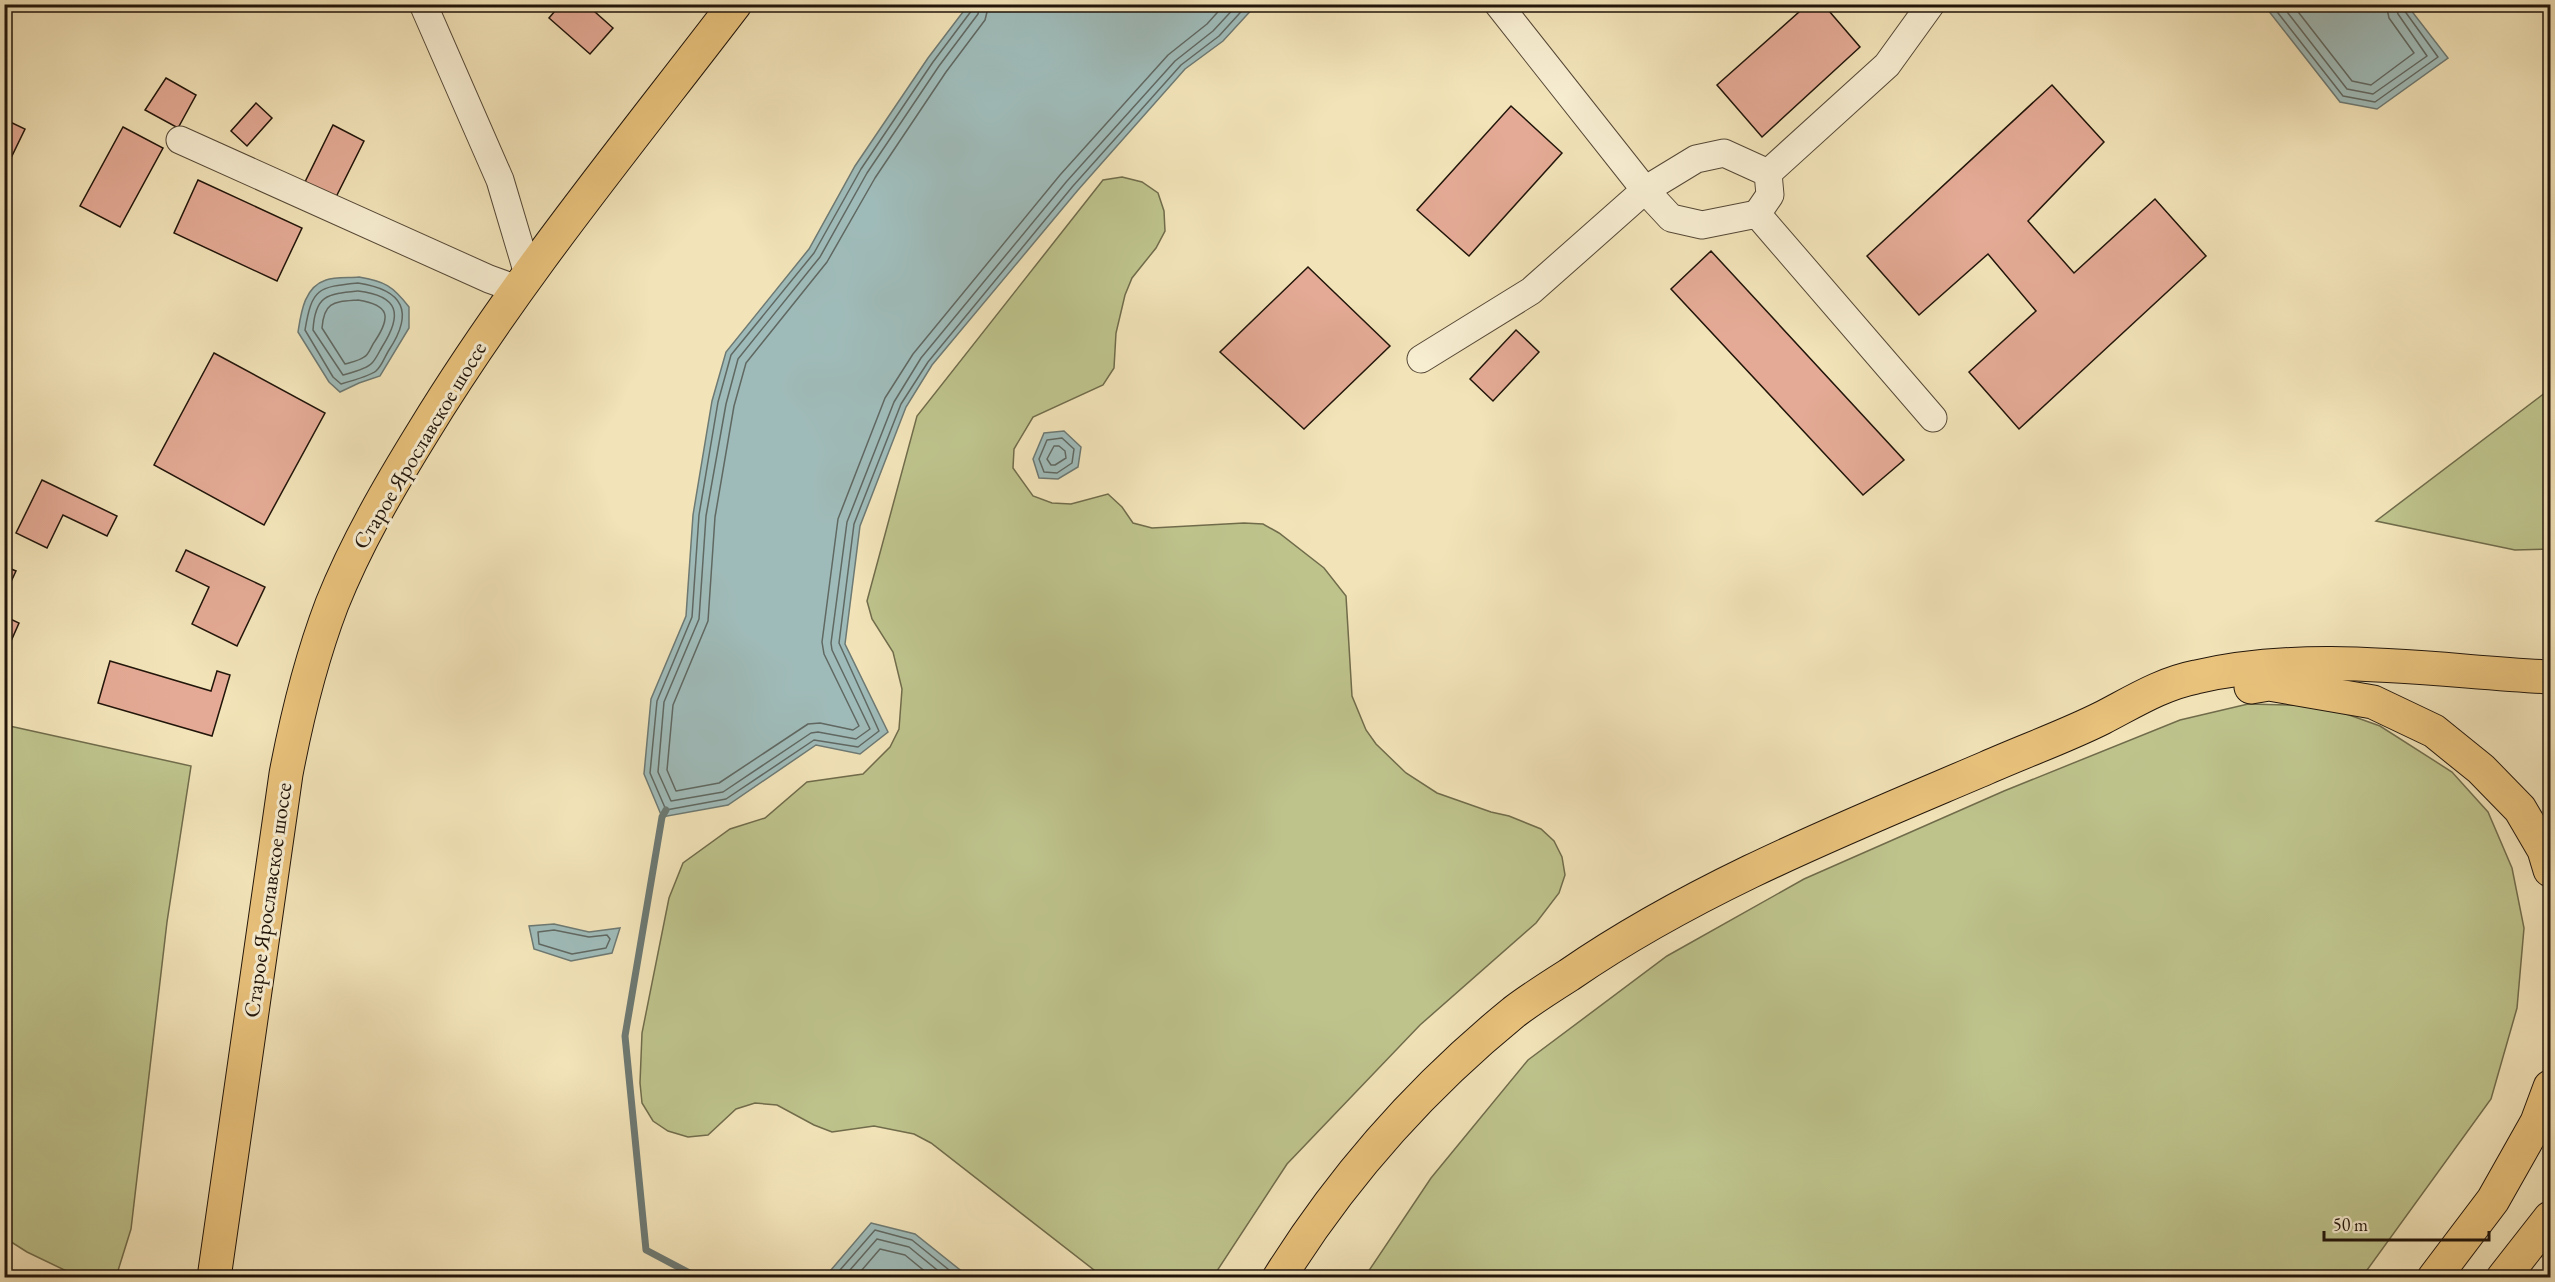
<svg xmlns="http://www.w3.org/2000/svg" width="2555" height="1282" font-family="'EB Garamond',serif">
  <rect width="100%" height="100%" fill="#f2e3b8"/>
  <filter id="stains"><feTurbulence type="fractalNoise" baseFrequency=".00333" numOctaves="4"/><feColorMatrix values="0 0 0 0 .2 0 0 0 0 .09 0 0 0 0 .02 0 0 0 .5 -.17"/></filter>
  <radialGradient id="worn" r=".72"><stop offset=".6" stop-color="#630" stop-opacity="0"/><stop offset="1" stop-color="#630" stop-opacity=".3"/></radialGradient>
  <g fill="#bec38c" stroke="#706c4b" stroke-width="1.5">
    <polygon points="1122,177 1142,182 1158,193 1164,211 1165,231 1156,248 1132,278 1125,295 1116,333 1114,368 1103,385 1033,417 1014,449 1013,468 1033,496 1052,503 1071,504 1108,494 1122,507 1133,523 1152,528 1244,523 1263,524 1279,533 1324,568 1346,596 1352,696 1366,730 1376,744 1406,773 1437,793 1491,812 1509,816 1541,829 1554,841 1562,857 1565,875 1559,893 1536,923 1420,1025 1287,1164 1213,1277 1103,1277 931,1143 914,1134 874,1126 832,1132 814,1125 777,1105 755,1103 736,1109 708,1135 688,1137 668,1131 653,1121 642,1103 640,1083 642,1033 669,898 683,863 730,829 765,818 807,782 863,774 890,747 899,729 902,689 893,652 872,619 867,601 917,416 1103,180"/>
    <polygon points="2550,389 2550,549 2515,550 2376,521"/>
    <polygon points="2248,704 2324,706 2380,726 2452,772 2488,812 2512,868 2524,928 2517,1008 2491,1099 2362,1277 1364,1278 1431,1178 1528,1060 1667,956 1804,879 2004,791 2180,720"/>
    <polygon points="5,725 191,766 167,922 131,1229 116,1277 79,1277 27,1252 5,1238"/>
  </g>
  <g fill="#9fbbb9" stroke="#6d7973" stroke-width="1.5">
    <polygon points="969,4 1256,5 1223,41 1185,69 1078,190 932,365 906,407 860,526 845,644 888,732 860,754 816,745 728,805 662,817 644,774 651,699 686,616 693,515 712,401 726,352 809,249 855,166 928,58"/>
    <polygon points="2264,5 2407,5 2448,58 2377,109 2340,102"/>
    <path d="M359,277C384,281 393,286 409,307V328L380,376L359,383L340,392L329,382L298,332C301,313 304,287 326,280C335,277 349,278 359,277Z"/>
    <polygon points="1064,431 1081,447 1078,467 1058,479 1039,478 1033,459 1044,433"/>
    <polygon points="554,924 589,932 620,928 612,953 571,961 534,949 529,926"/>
    <polygon points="871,1223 915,1234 969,1277 825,1277"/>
  </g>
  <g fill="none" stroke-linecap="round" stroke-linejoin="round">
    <g stroke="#606862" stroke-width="1.5">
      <polyline points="973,4 972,10 933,62 861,169 814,253 731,355 718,402 699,515 692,617 657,701 650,773 666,810 726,799 814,740 858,747 879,731 839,643 854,524 901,404 928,362 1073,186 1181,65 1219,36 1248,4"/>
      <polyline points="980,4 978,14 939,66 867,173 820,257 738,359 726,404 706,516 699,619 664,702 658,772 671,801 723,792 811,733 818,732 856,739 870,729 832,650 831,643 847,522 894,402 921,358 1067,181 1175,61 1213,31 1238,4"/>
      <polyline points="989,4 985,20 946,72 875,178 827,262 746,363 734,406 715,517 708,621 673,705 667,770 676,791 719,783 808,724 820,723 853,730 859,726 824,654 822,642 838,519 885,398 913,354 1060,175 1168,55 1207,24 1225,4"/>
      <polyline points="2271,4 2343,96 2375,102 2438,57 2404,10 2403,4"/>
      <polyline points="2281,4 2347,89 2373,94 2427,56 2398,14 2395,4"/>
      <polyline points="2292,4 2352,81 2371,85 2414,53 2389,18 2386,4"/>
      <path d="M358,283C404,290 414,312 389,350C385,356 382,366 376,371C371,375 348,382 341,384L333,377L305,330C312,288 318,287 358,283Z"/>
      <path d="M358,291C399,296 403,314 382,347C379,352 376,359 372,363C367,369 350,373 343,375L313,330C315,295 327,294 358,291Z"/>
      <path d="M358,300C390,305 391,317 375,341C371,346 369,355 364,357C359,361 351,362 345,364L322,328C324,301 334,302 358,300Z"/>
      <polygon points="1062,438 1074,449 1072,463 1057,473 1044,472 1039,459 1047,440"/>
      <polygon points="1054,446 1059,446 1065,451 1066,458 1055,465 1051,465 1047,459"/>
      <polygon points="554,930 589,937 607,935 610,939 606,948 572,954 539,944 538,932"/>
      <polyline points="833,1278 875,1230 912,1240 959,1278"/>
      <polyline points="843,1278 877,1239 909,1247 947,1278"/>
      <polyline points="855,1278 880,1249 905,1255 933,1278"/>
    </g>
    <polyline stroke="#6d7973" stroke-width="7" points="666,810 662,817 625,1036 646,1250 699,1278"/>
  </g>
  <g fill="#e4aa95" stroke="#21150a" stroke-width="1.5">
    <polygon points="561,4 586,4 613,28 590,54 549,18"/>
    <polygon points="1808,4 1823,4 1860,47 1762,137 1717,85"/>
    <polygon points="166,78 196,95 178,128 145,110"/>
    <polygon points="2052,85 2104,142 2028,221 2074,273 2155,199 2206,256 2019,429 1969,372 2036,311 1988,254 1919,315 1867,256"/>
    <polygon points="256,103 272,118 247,146 231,131"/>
    <polygon points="1511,106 1562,153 1469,256 1417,210"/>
    <polygon points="6,120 25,129 8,164 4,163"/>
    <polygon points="333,125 364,141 336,197 305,182"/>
    <polygon points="123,127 163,148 120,227 80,206"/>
    <polygon points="198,180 302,228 277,281 174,233"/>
    <polygon points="1711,251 1904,460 1863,495 1671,289"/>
    <polygon points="1308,267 1390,346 1304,429 1220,352"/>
    <polygon points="1516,330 1539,352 1493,401 1470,379"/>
    <polygon points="214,353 325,413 264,525 154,465"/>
    <polygon points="42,480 117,516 107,536 63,515 47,548 16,533"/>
    <polygon points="186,550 265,587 237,646 192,624 209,587 176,571"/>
    <polygon points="4,566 16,571 4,597"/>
    <polygon points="4,616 19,623 4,657"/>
    <polygon points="110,661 211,691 217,671 230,675 212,736 98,703"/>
  </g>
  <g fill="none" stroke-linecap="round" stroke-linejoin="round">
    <g stroke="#554836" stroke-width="29">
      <g id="minor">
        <polyline points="423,4 500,180 528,274"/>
        <polyline points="1498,4 1645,190 1671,218 1702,225 1757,214 1933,418"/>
        <polyline points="180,140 489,279 517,289"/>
        <polyline points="1768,173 1887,65 1931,4"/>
        <polyline points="1421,359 1531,291 1645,190 1696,159 1724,153 1768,173 1770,195 1757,214"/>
      </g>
    </g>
    <g stroke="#21150a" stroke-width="35">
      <path id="major" d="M214,1278L286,774C297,716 311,659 332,604C356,544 389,487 423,432C515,281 628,144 735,4"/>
    </g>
    <g stroke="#21150a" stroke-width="35">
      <g id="highway">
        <polyline points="2251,687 2269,684 2373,702 2434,731 2481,769 2520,809 2544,850 2550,870"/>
        <path d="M1279,1278C1342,1177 1422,1087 1514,1012C1531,999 1550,987 1569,975C1697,887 1843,829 1986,768C2024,751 2064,737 2102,718C2133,702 2161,684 2196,677C2313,650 2433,671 2550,677"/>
        <polyline points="2434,1278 2493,1200 2537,1122 2550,1087"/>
        <polyline points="2503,1278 2550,1218"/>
      </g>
    </g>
    <use href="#minor" stroke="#f7edd1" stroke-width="27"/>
    <use href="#major" stroke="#e9c27c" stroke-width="33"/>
    <use href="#highway" stroke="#e9c27c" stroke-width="33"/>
  </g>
  <g text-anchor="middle" stroke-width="6" stroke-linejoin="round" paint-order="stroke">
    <g font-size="22" fill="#21150a" stroke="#f7edd1">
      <text transform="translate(419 445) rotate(-59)" y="8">Старое Ярославское шоссе</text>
      <text transform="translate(267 900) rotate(-82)" y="8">Старое Ярославское шоссе</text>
    </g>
  </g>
  <rect width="2555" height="1282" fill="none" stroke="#f2e3b8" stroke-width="24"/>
  <rect x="6" y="6" width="2543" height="1270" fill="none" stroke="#21150a" stroke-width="3"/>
  <rect x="12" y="12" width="2531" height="1258" fill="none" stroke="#21150a" stroke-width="1.5"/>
  <path d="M2324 1231v9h165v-9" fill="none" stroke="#21150a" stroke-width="3"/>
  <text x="2333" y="1231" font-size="18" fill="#21150a" stroke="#f7edd1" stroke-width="4.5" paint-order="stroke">50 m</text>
  <rect width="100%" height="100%" filter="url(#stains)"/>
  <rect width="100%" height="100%" fill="url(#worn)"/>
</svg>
